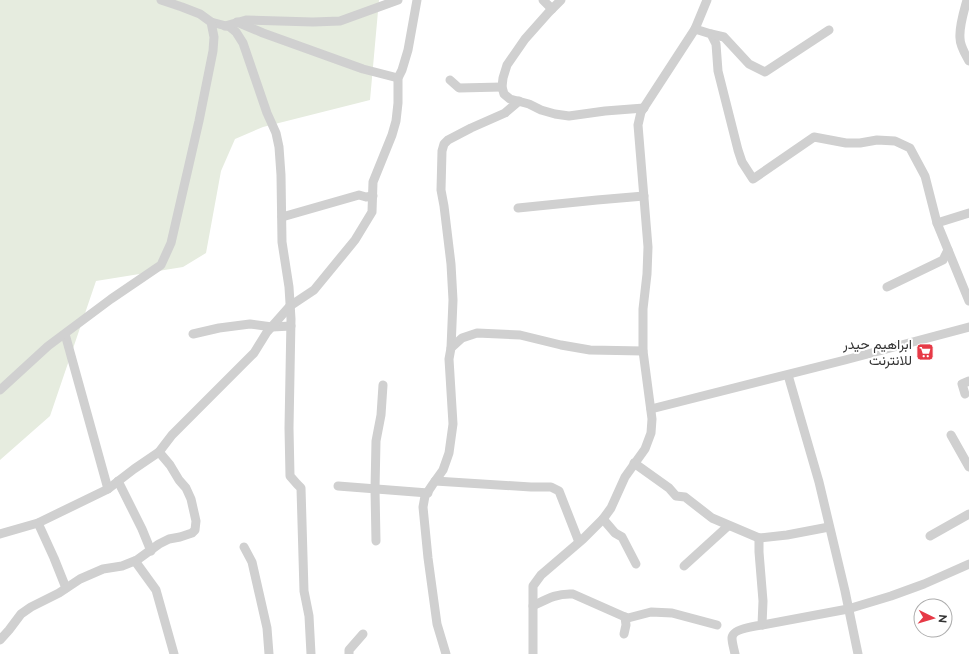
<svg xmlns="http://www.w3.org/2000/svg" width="969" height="654" font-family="Raleway,Vazirmatn,sans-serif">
  <rect width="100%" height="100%" fill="#fff"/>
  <polygon fill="#e6ecdf" points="0,0 379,0 370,100 263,127 235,139 221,171 206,253 183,267 96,281 50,416 0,460"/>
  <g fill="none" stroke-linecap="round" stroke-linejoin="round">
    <g stroke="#d0d0d0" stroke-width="9">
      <polyline points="543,0 552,9"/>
      <polyline points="561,0 549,12 525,39 507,65 503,78 502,87 504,94 510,99 529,104 541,110 555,114 569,116 605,111 644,108"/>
      <path d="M967,0C964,11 959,26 960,38C960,46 965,54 969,61"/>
      <polyline points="211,22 230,27 236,32 243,43 267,113 276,133 279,147 281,175 282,242 289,287 291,319 289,428 290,476 297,484 301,488 304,591 309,616 311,654"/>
      <polyline points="237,22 263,33 363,69 398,78"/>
      <polyline points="225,26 246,20 313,22 340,21 398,0"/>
      <polyline points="695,29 711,34 716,44 718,71 738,150 742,162 753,179 814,137 846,143 860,143 877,140 895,141 910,148 925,176 937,223 969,301"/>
      <polyline points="711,34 724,37 749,64 765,72 829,30"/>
      <polyline points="450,80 459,88 502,87"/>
      <polyline points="518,208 597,200 644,196"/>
      <polyline points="282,217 359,195 366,197 373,196"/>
      <polyline points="937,223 969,213"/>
      <polyline points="887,287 943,260 948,250"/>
      <polyline points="65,334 108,489"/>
      <polyline points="193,334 219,328 250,324 272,327 291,326"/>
      <polyline points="451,348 453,300 451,264 444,206 441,190 442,151 444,144 448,140 471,128 505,113 519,101"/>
      <polyline points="788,375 819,482 845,591 858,654"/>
      <polyline points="0,390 48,346 111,299 161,265 171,243 199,121 213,51 214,37 211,22 200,14 182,7 161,0"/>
      <polyline points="965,394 962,384 969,381"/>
      <polyline points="651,409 845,360 969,327"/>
      <polyline points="951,435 969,467"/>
      <polyline points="634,463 669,488 676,496 685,497 712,518 759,538 787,535 829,527"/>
      <polyline points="118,481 142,529 151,551"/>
      <polyline points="435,481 531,487 551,487 559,491 579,542"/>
      <polyline points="338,486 428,493"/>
      <polyline points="603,519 615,533 622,537 636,564"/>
      <polyline points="38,523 54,558 66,588"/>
      <polyline points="0,534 38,523 108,489 134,469 159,452 172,435 254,353 267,332 290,306 314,290 355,240 372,212 373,182 392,135 396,121 398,103 398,78 402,70 408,50 417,0"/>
      <polyline points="930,536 969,514"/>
      <polyline points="376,541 375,489 376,441 381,415 383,385"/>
      <polyline points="244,547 252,562 267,628 269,654"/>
      <polyline points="135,561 156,590 174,654"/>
      <polyline points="684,566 728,526"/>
      <path d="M533,606C547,599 557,593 573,594L625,617L628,618L651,612L672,613L717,625"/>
      <polyline points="762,625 848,609 891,596 924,584 969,564"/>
      <polyline points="624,634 626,625 625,617"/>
      <polyline points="0,640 9,630 21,614 31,607 59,593 80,579 103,569 122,566 137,560 159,544 169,539 180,537 192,533 195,530 196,521 191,499 186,488 179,480 170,465 159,452"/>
      <polyline points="349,654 349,650 363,634"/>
      <polyline points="446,654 437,624 428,558 423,507 425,496 433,484 443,470 449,453 453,424 449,359 451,348 462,338 477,333 520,335 561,345 590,350 643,351"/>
      <polyline points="533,654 533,586 541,575 583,539 603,519 611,508 625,477 645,449 651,433 652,419 643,351 643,309 647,274 648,247 638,125 641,112 695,29 707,0"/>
      <path d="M735,654C734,649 732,643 732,638C732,629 755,626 762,625L763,601L759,552V538"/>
    </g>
  </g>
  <defs>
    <g id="supermarket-square" transform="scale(0.9)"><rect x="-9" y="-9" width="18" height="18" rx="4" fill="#e63946" stroke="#fff"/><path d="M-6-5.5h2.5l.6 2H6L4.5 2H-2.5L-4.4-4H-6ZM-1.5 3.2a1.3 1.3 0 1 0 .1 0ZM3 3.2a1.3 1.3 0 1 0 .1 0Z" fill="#fff"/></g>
  </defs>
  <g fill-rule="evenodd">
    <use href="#supermarket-square" x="925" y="352"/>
  </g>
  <g text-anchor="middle" stroke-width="4" stroke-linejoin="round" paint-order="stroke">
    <g font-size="14" fill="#333" stroke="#fff" text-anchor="end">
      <text x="912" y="349">ابراهيم حيدر<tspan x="912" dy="16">للانترنت</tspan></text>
    </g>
  </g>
  <g transform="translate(933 618) rotate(95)"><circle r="19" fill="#ffffff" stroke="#adadad"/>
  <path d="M0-3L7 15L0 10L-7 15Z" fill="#e63946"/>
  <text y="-6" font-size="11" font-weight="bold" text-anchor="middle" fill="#333333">N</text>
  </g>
</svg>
